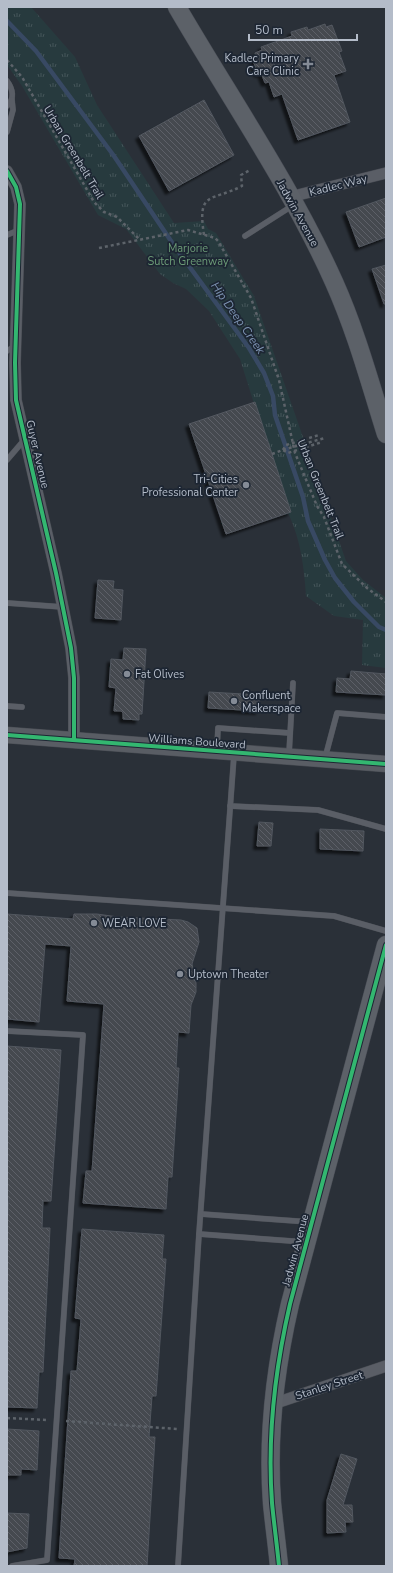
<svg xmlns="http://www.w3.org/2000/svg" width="393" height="1573" font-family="'Nunito Sans',sans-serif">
  <defs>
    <pattern id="park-tufts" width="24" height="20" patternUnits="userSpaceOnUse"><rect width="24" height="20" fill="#273a3e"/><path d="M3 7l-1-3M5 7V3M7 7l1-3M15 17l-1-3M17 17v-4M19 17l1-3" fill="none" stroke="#445559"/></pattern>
    <pattern id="building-back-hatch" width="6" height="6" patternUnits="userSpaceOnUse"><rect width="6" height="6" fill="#444950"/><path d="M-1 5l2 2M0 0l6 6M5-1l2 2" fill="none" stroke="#5d6168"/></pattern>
    <filter id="shadow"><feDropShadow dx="-3.5" dy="3.5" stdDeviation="1" flood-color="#0009"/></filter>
  </defs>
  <rect width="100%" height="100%" fill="#2a3038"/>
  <path fill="url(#park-tufts)" d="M7,7H31L75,57L97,105L174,223L204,221L208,229L216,233L254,296L346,561L363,580L386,598V668L362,665L363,620L334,616L306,596C304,568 301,541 289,515L240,359L209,311L186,289L173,283L160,274L126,229L98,215L22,86L7,65Z"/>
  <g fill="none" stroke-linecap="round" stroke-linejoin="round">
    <polyline stroke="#384963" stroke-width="4.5" points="7,21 36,51 114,156 175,247 249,348 264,373 273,396 275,415 303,497 308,521 325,560 335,578 354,602 379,627 386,630"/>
  </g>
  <g fill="url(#building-back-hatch)" stroke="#52575f" filter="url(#shadow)">
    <polygon points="325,24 326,27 332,25 342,51 339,52 346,71 334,75 350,122 298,140 282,94 274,97 269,82 265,83 261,73 258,74 252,58 256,57 255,53 262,50 261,47 292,36 291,32 307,27 308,30"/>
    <polygon points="204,100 234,155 169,191 139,136"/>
    <polygon points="386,198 386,237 359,247 346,212"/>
    <polygon points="386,265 386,304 384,304 372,269"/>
    <polygon points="255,402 291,512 226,534 189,424"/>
    <polygon points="98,580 114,581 113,589 123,590 121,620 95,618"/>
    <polygon points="124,648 146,649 142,714 139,714 139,720 123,719 123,713 121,711 114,711 116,688 109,687 111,659 123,660"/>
    <polygon points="351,671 386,674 386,695 336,692 337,678 350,679"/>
    <polygon points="209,692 260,695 259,711 208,708"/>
    <polygon points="259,822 273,823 271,846 257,846"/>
    <polygon points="320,829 364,831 363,851 320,849"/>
    <polygon points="7,914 73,919 74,914 97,914 118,917 181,920 188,922 197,928 199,942 192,964 196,983 196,992 191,1005 189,1033 178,1032 176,1068 179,1068 172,1177 168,1177 166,1209 83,1203 86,1171 92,1171 104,1004 67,1001 71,946 45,944 39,1022 7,1019"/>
    <polygon points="7,1046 61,1050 51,1201 43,1201 42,1228 50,1228 43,1372 39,1372 37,1408 7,1407 7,1222 9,1198 7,1198"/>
    <polygon points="82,1229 164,1235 162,1259 166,1259 156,1396 152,1396 149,1437 155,1437 147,1566 74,1566 75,1559 59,1558 71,1371 77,1371 81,1319 75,1318"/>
    <polygon points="7,1429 39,1431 37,1470 21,1469 21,1475 7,1475"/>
    <polygon points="341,1454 357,1459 343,1505 352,1505 353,1522 345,1522 346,1532 327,1533 327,1500"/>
    <polygon points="7,1513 29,1514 27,1548 7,1552"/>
  </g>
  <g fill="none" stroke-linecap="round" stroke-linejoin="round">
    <g stroke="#484c53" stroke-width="6">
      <g id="lane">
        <path d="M7,81C13,89 15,99 7,106"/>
        <polyline points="7,132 13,110 12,100"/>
        <polyline points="7,235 19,230"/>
        <polyline points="245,236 292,206"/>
        <polyline points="7,351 15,346"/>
        <polyline points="7,460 25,439"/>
        <polyline points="7,603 63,607"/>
        <polyline points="7,706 22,707"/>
        <polyline points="217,749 218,728 290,733"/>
        <polyline points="289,754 293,683"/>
        <polyline points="325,758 337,713 386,717"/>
        <polyline points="230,806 318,810 386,829"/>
        <polyline points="7,893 334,916 386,931"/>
        <polyline points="7,1031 83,1035 47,1560 12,1566"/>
        <polyline points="201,1214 310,1222"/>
        <polyline points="199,1234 305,1242"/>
        <polyline points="178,1566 199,1234 234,755"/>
      </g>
    </g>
    <g stroke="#484c53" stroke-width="12">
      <g id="street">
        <polyline points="7,171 16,187 20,204 15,363 16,400 56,573 71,648 74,678 74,740"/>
        <polyline points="290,197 386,173"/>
        <polyline points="273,1404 386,1366"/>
      </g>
    </g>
    <g stroke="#484c53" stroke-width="17">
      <polyline id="secondary" points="7,735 386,764"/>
    </g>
    <g stroke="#484c55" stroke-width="19">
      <g id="primary">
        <path d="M177,7C230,98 291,186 334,282C356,331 370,383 386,434"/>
        <path d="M279,1566C277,1545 274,1524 272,1503C267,1435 275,1369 290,1304L386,945"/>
      </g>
    </g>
    <g stroke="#5d636a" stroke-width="2.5" stroke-dasharray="3 3" stroke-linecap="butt">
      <polyline points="7,60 22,77 94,202 104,212 117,217 140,240"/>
      <path d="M204,235C197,190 211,202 242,186L241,175L250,170"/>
      <polyline points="99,248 188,230 215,238 218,241 251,298 279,380 295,453 317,506 324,517 342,564 367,588 386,602"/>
      <polyline points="303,444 325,438"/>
      <polyline points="7,1418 47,1420"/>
      <polyline points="66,1421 177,1429"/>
    </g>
    <use href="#lane" stroke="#5a5e66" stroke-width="5.5"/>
    <use href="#street" stroke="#5a5e66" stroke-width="11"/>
    <use href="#secondary" stroke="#595d64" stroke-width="16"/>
    <use href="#primary" stroke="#5c6168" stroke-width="18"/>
    <g stroke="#5d636a" stroke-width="2.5" stroke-dasharray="3 3" stroke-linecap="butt">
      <polyline points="283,450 286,445 319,435"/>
      <polyline points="283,450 303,444"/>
      <polyline points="272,454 283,450 288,453 322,442"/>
    </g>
    <g stroke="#1d2633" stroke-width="6">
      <g id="cycleway">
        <polyline points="7,171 16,187 20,204 15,363 16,400 56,573 71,648 74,678 74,740"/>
        <polyline points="7,735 386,764"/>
        <path d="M279,1566C277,1545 274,1524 272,1503C267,1435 275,1369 290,1304L386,945"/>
      </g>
    </g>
    <use href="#cycleway" stroke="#33b770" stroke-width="4"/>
  </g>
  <g fill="#848b96" stroke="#1d2633" stroke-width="1.5">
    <path d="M306 58h4v4h4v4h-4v4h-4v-4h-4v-4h4z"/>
    <circle cx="246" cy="485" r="4"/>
    <circle cx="127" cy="674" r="4"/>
    <circle cx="234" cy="701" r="4"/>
    <circle cx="94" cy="923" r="4"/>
    <circle cx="180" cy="974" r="4"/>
  </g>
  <g text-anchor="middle" stroke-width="3.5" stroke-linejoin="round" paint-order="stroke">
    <g font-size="11" fill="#b4bcc9" stroke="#1d2633" text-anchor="start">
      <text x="299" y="62" text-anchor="end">Kadlec Primary<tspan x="299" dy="13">Care Clinic</tspan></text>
      <text x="238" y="483" text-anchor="end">Tri-Cities<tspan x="238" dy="13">Professional Center</tspan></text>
      <text x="135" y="678">Fat Olives</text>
      <text x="242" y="699">Confluent<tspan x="242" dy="13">Makerspace</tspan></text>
      <text x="102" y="927">WEAR LOVE</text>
      <text x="188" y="978">Uptown Theater</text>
    </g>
    <g font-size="11" fill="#b4bcc9" stroke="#1d2633">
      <text transform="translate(74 152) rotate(59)" y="4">Urban Greenbelt Trail</text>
      <text transform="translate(338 185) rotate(-14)" y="4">Kadlec Way</text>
      <text transform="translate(298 213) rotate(61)" y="4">Jadwin Avenue</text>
      <text transform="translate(38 454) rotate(77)" y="4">Guyer Avenue</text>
      <text transform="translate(321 489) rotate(68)" y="4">Urban Greenbelt Trail</text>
      <text transform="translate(197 741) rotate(4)" y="4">Williams Boulevard</text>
      <text transform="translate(295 1250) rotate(-75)" y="4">Jadwin Avenue</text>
      <text transform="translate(329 1385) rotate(-18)" y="4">Stanley Street</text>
    </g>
    <g font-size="11" fill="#6b9a76" stroke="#1d2633">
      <text x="188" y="252">Marjorie<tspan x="188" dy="13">Sutch Greenway</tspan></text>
    </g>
    <g font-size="12" font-style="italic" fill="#7c92b1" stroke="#1d2633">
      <text transform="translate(238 318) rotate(55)" y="4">Hip Deep Creek</text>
    </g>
  </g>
  <rect width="393" height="1573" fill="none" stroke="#b4bcc9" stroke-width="16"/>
  <path d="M249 34v6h108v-6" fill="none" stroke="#b4bcc9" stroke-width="2"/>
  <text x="255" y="34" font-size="12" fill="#b4bcc9" stroke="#1d2633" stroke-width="3" paint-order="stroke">50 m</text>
</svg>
